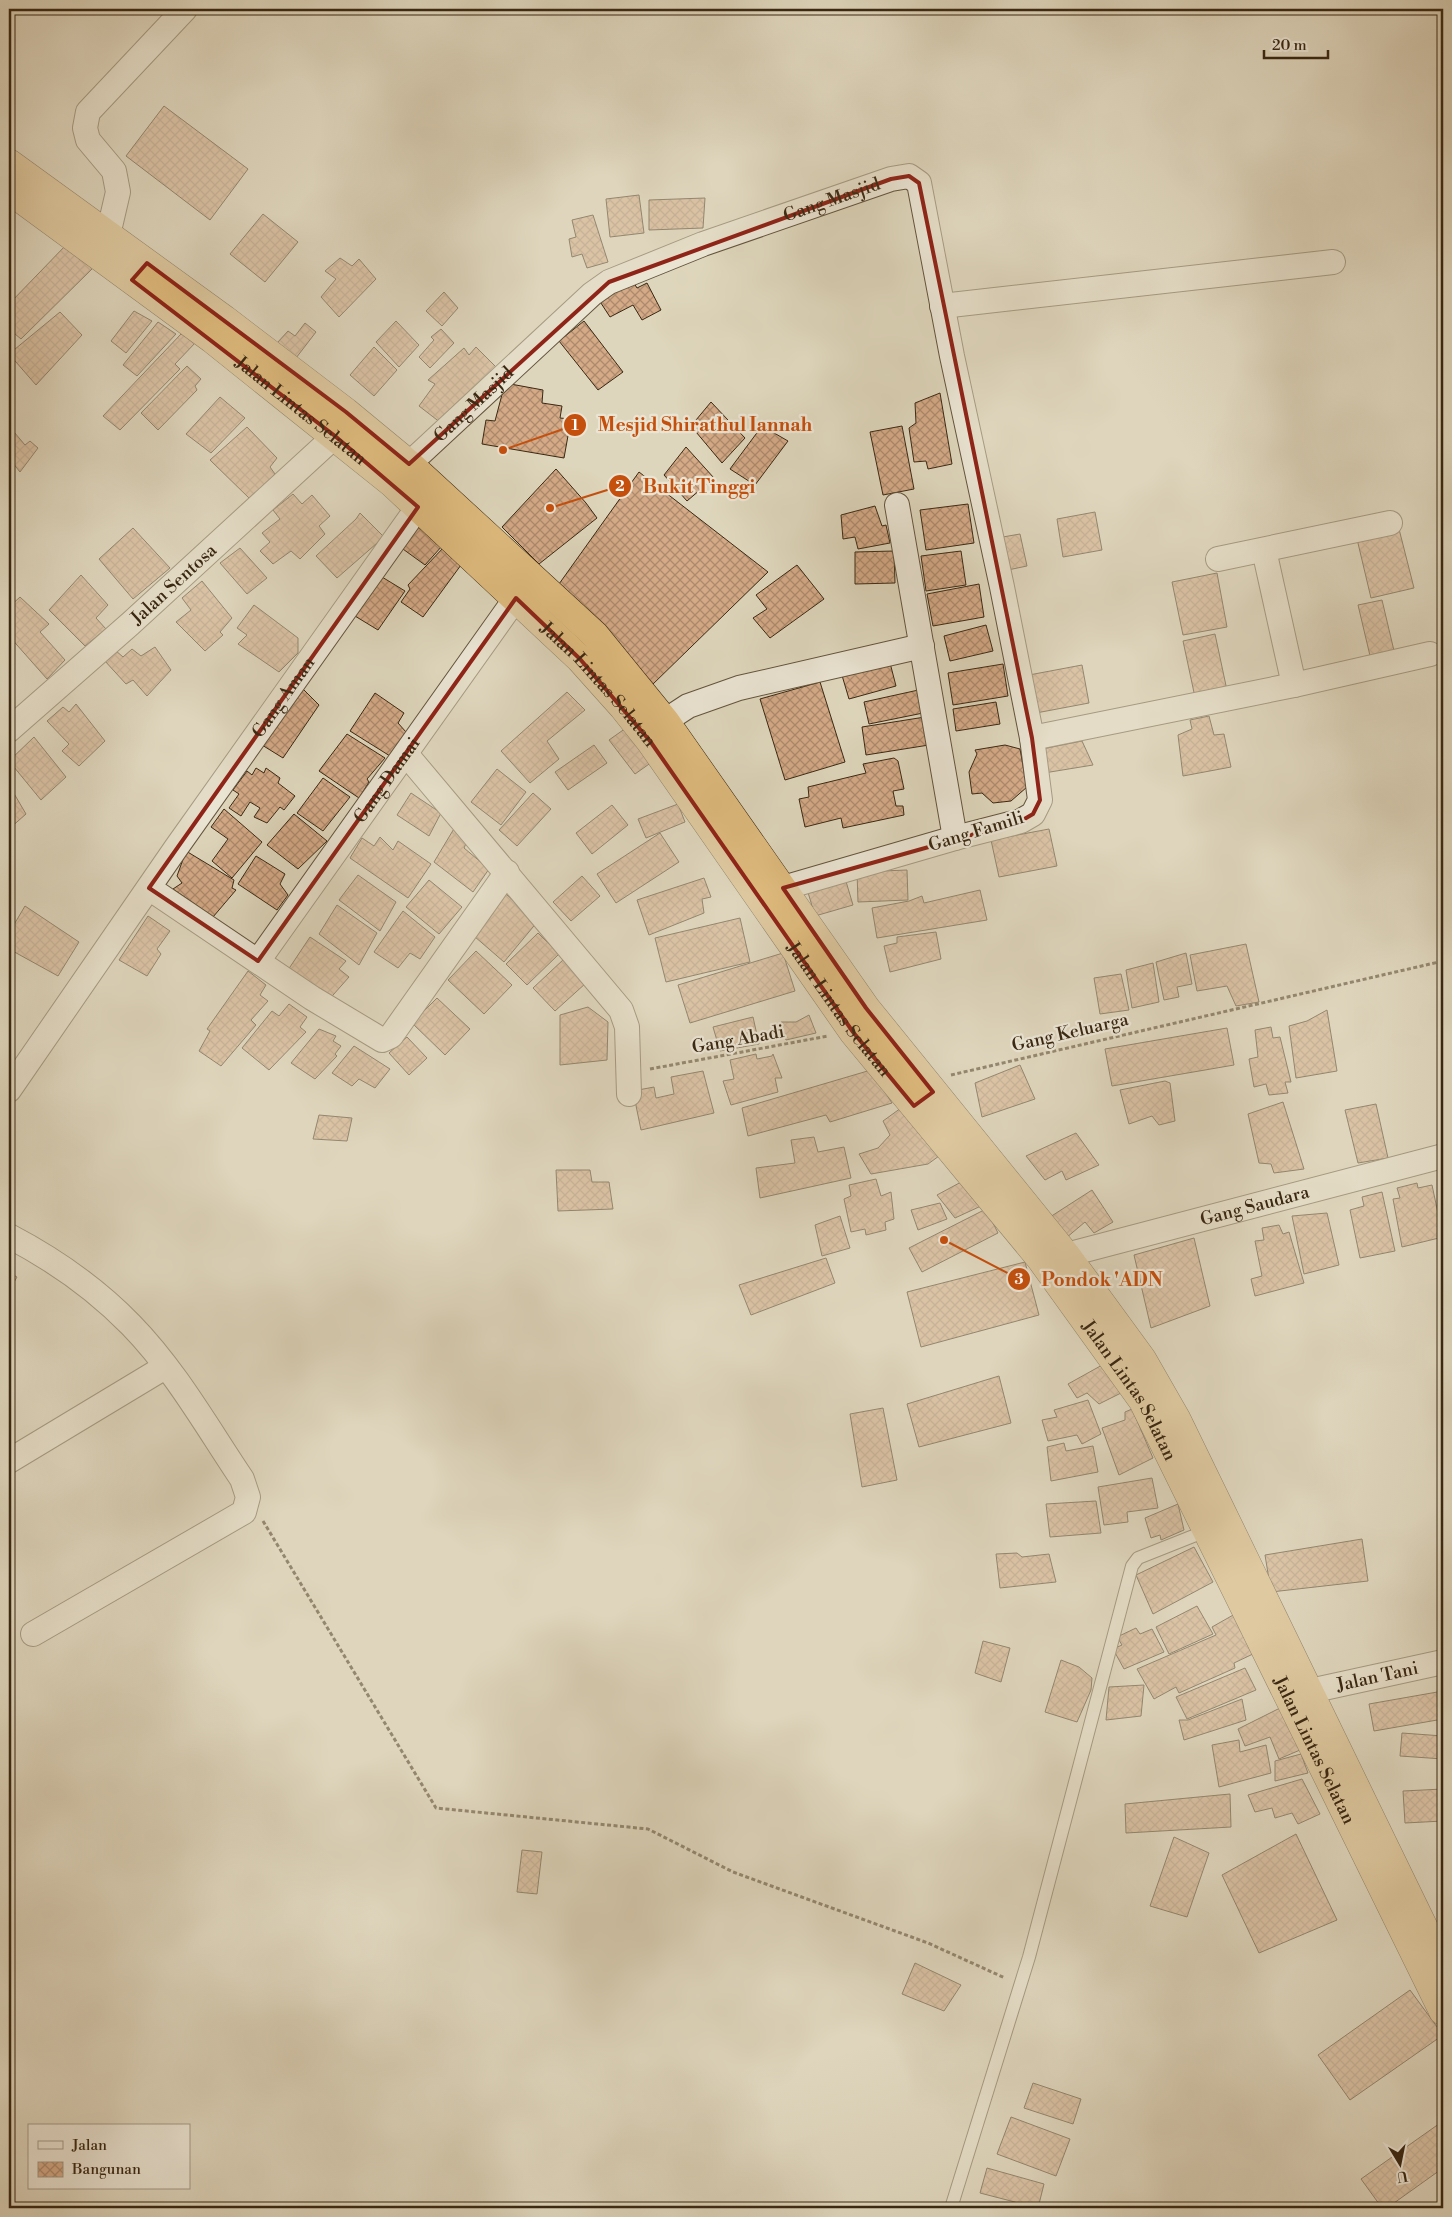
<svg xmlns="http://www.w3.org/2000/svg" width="1452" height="2217" font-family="'Libre Bodoni',serif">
  <defs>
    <pattern id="building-cross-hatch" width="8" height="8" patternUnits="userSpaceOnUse" patternTransform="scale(1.25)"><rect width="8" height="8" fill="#d4aa87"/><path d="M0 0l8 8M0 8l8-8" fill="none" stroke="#ad8a6d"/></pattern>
  </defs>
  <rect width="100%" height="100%" fill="#ded6bc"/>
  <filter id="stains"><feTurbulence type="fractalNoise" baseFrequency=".004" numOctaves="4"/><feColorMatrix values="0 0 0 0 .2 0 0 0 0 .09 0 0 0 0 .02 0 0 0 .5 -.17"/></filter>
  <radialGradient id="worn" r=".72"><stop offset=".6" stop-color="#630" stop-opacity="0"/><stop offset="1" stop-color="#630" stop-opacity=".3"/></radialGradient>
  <g fill="url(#building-cross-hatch)" stroke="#3a2813">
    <polygon points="164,106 248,169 210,220 126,156"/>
    <polygon points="639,195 644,233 610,237 606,199"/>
    <polygon points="705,198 703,228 649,230 649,200"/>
    <polygon points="263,214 298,242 265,282 230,254"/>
    <polygon points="593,215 608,262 587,268 582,254 572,257 569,239 576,237 572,220"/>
    <polygon points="67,244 94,267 21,339 9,329 9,304"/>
    <polygon points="340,258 352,266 359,259 376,279 339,317 321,297 336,279 325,271"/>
    <polygon points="631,278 637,288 647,283 661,310 642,320 633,305 610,317 597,297"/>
    <polygon points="444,292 458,308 442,326 426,311"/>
    <polygon points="134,311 152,321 126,353 111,341"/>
    <polygon points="60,312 82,335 36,385 9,354"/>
    <polygon points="396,321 419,345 399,367 376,342"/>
    <polygon points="584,321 623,372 598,390 559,341"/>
    <polygon points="158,322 176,334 137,376 123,365"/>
    <polygon points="305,323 316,332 296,358 277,343 288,331 295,336"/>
    <polygon points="441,329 454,343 430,368 419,357 434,340 431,337"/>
    <polygon points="181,334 197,341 175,364 180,369 120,430 103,416"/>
    <polygon points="374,347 397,370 374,396 350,375"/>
    <polygon points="476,347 496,367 441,423 419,406 435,384 428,380 464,348 469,355"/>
    <polygon points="187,366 201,379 195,386 197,390 158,430 141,413"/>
    <polygon points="505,383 543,390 542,403 562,406 560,418 571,419 564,458 482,444 486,420 495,421"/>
    <polygon points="940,393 952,464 928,469 926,461 914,462 909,428 916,423 915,403"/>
    <polygon points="220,397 245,418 211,453 186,434"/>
    <polygon points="711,402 745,438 722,463 691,426"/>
    <polygon points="9,426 25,445 30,441 38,448 20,472 12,462 9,464"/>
    <polygon points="762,426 788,441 755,485 730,469"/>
    <polygon points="902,426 914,489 883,495 870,432"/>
    <polygon points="247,427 277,458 270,467 275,474 250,499 210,460"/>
    <polygon points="686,447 714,478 687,501 664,475"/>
    <polygon points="556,469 586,503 597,518 539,564 502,527"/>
    <polygon points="639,472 768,572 652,685 559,584"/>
    <polygon points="293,494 302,504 312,495 330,516 319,526 325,534 300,559 291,551 273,564 260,551 270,542 262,533 280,519 273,510"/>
    <polygon points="968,504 974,543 926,550 920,510"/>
    <polygon points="875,506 882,526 886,525 890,543 858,549 855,537 843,539 841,515"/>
    <polygon points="1095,512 1102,550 1063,557 1057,519"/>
    <polygon points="360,513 384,537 337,578 316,556 356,519"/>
    <polygon points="413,522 442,546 425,565 396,544"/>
    <polygon points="133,528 170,568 133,599 99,559"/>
    <polygon points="1399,529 1414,588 1371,598 1357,539"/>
    <polygon points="1020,534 1027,566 1003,571 997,538"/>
    <polygon points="444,547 461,565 423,617 401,602 410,589 408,585"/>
    <polygon points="240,548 267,578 247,594 220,563"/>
    <polygon points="894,551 895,583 855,584 855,552"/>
    <polygon points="961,551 966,585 926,591 921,556"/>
    <polygon points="797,565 824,599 770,638 753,618 767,609 756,595"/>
    <polygon points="1217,573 1227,627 1183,635 1172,582"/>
    <polygon points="81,575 108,605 96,618 106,629 85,646 49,610"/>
    <polygon points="382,577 405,591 378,630 350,613"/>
    <polygon points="202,581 232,618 220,632 223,635 205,651 176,622 191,610 182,598"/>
    <polygon points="979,584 984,617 933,626 927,594"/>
    <polygon points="20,597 49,624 40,632 65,660 47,679 9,636 9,607"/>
    <polygon points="1382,600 1395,655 1371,660 1358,605"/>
    <polygon points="254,605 298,638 298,653 279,672 238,644 247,635 237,628"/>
    <polygon points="986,625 993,651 950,661 944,636"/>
    <polygon points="1215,634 1228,695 1196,702 1183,641"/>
    <polygon points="155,647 171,670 147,696 133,680 126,684 104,660 115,650 123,657 132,649 141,656"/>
    <polygon points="889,659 896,686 849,699 841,672"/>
    <polygon points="1003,664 1008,696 953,705 948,673"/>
    <polygon points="1082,665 1089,703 1036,713 1029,675"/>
    <polygon points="820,682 845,762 785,780 760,699"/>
    <polygon points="301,687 319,705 283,758 262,745"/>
    <polygon points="923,689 928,712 869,724 864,702"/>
    <polygon points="567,692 585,710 547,741 559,759 530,783 501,751"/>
    <polygon points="375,693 404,713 398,723 406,732 390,756 350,731"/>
    <polygon points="996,702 1000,724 956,731 953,709"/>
    <polygon points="76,704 105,741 79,766 62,751 69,744 47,721 63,707 69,712"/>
    <polygon points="1209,716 1214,735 1224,734 1231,767 1183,776 1178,735 1192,729 1190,720"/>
    <polygon points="925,717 929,745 866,755 862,727"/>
    <polygon points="626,728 652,762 635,774 609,740"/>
    <polygon points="347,734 385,758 367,779 369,782 359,798 319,771"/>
    <polygon points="34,737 66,777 41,800 9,761"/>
    <polygon points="1082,741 1093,765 1044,773 1037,750"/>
    <polygon points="594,745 607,763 568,790 555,772"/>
    <polygon points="1005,745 1020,749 1027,787 1011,801 993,803 982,793 972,794 969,772 977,754 975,750"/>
    <polygon points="894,758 898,761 904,789 893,791 896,806 903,806 904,815 843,828 841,818 805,827 799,799 809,797 808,787 866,773 863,764"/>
    <polygon points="256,768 264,773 266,768 280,778 278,783 295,796 284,810 280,807 267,823 254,817 260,808 250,802 241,816 229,808 239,794 233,790 247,771 252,775"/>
    <polygon points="497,769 526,792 501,825 471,802"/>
    <polygon points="323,778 350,797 323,831 297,813"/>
    <polygon points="9,785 26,814 9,829"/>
    <polygon points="411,793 441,813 429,836 397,815"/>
    <polygon points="533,793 551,809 517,846 499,830"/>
    <polygon points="678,804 685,822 646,838 638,819"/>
    <polygon points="612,805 628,825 592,854 576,833"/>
    <polygon points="224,809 262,842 232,878 212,861 228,839 211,827"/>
    <polygon points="294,814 327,841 298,869 267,845"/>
    <polygon points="455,827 469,837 464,848 489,869 473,892 434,862"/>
    <polygon points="1049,829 1057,866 999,877 991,840"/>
    <polygon points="660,833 679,862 616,903 597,874"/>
    <polygon points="380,837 393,850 398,841 431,864 408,898 350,858 362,838 374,846"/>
    <polygon points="186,851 234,880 232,888 236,890 213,917 173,889 182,883 177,876"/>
    <polygon points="256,856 285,874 280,884 288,895 277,910 238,884"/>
    <polygon points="907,870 908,900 858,902 857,872"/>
    <polygon points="358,875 396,902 380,931 339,900"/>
    <polygon points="582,876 600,896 571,921 553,902"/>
    <polygon points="704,878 711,897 702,899 704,913 649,935 637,900"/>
    <polygon points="845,878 853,905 815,916 807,889"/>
    <polygon points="429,880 462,907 439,934 406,907"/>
    <polygon points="501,890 538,921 504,962 467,930"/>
    <polygon points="980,890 987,920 877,938 872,908 909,901 922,896 924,903"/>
    <polygon points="337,905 377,933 359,965 319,934"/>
    <polygon points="25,906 79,942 58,976 9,949 9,933"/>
    <polygon points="403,911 435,937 420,959 410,953 398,968 374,952"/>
    <polygon points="148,916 170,931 157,949 161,954 147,976 119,960"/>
    <polygon points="740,918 750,962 666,982 655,938"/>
    <polygon points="936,932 941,959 890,972 884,946 897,943 897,937"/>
    <polygon points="538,933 559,954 527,985 506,964"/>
    <polygon points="310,937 346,961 339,969 349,977 326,1003 286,973"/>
    <polygon points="1246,944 1259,1002 1236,1006 1227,986 1197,991 1190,955"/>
    <polygon points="476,951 512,985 484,1014 448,980"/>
    <polygon points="783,953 795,991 690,1023 678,985"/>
    <polygon points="1186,953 1192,984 1177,987 1179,997 1164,1000 1156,962"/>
    <polygon points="564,959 586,983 555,1011 533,988"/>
    <polygon points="1153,963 1159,1002 1132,1008 1126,970"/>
    <polygon points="248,971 266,985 260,995 268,1001 251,1020 256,1025 221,1066 199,1051 210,1031 207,1029"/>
    <polygon points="1121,974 1129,1010 1100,1014 1094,978"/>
    <polygon points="437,998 470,1029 445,1055 412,1023"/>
    <polygon points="289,1004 307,1017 300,1027 306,1032 269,1070 242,1048 272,1011 279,1016"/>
    <polygon points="588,1007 608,1022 607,1060 560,1065 560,1015"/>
    <polygon points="1327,1010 1337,1071 1296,1078 1289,1026 1307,1021"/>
    <polygon points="809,1015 816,1033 786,1040 781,1022 796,1022"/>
    <polygon points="753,1017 759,1044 720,1051 713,1027"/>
    <polygon points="1271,1027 1273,1038 1280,1037 1291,1082 1285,1082 1288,1093 1269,1095 1266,1084 1254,1087 1249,1059 1258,1057 1255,1030"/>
    <polygon points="1227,1028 1234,1065 1112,1086 1105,1049"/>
    <polygon points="319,1029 336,1036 333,1041 341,1046 335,1054 337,1056 315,1079 291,1063"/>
    <polygon points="407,1037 427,1058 409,1075 389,1053"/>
    <polygon points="354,1046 390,1069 375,1088 359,1079 352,1086 332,1073"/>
    <polygon points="756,1054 757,1059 772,1056 773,1054 782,1078 775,1078 778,1092 731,1105 723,1081 734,1079 730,1060"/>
    <polygon points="1020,1065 1035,1099 982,1117 975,1083"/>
    <polygon points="871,1070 892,1103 830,1122 826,1115 748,1136 742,1108"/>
    <polygon points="703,1071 714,1113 641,1130 633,1091 654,1087 656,1098 674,1094 671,1077"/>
    <polygon points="1165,1081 1170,1083 1175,1121 1159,1125 1152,1116 1129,1124 1120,1090"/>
    <polygon points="1283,1102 1304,1169 1274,1173 1271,1164 1259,1163 1248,1114"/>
    <polygon points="1376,1104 1388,1158 1358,1163 1345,1110"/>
    <polygon points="901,1108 939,1156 928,1164 871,1174 859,1154 878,1148 890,1135 883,1121"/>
    <polygon points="319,1115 352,1118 347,1141 313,1139"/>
    <polygon points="1076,1133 1099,1165 1066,1180 1062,1171 1045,1180 1026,1156"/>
    <polygon points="814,1137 818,1152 844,1147 851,1178 760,1198 756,1168 795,1163 791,1140"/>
    <polygon points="556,1170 590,1170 592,1182 609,1182 613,1209 558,1211"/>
    <polygon points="876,1179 881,1196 891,1192 894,1219 885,1222 886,1230 866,1235 865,1229 851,1232 844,1199 851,1196 849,1185"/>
    <polygon points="963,1181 981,1206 955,1218 937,1195"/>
    <polygon points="1417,1183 1418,1188 1432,1185 1443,1237 1402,1247 1393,1199 1400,1198 1397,1188"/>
    <polygon points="1092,1190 1113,1222 1094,1233 1085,1222 1066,1238 1050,1217"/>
    <polygon points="1382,1192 1395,1251 1360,1258 1350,1210 1364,1206 1362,1197"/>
    <polygon points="940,1203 947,1219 918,1230 911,1210"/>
    <polygon points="986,1209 998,1233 922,1272 909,1248"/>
    <polygon points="1327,1213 1339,1265 1304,1274 1292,1216"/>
    <polygon points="840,1216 850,1248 822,1256 815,1225"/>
    <polygon points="1279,1225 1283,1234 1289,1232 1304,1283 1255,1296 1251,1279 1262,1276 1255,1241 1264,1240 1262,1228"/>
    <polygon points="1194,1238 1210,1306 1151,1328 1134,1255"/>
    <polygon points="826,1258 835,1283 751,1315 739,1285"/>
    <polygon points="1025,1262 1039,1315 921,1347 907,1292"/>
    <polygon points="9,1272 17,1277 9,1291"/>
    <polygon points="1104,1364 1121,1393 1099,1404 1087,1393 1077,1398 1068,1384"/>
    <polygon points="999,1376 1011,1423 919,1447 907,1404"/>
    <polygon points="1088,1400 1101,1434 1082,1444 1077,1435 1048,1441 1042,1420 1057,1417 1054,1410"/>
    <polygon points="883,1408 897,1480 862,1487 850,1414"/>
    <polygon points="1132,1409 1153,1458 1119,1475 1102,1428 1125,1420 1125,1412"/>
    <polygon points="1064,1443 1066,1451 1093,1446 1098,1472 1051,1481 1047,1447"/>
    <polygon points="1152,1478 1158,1508 1127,1512 1128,1522 1104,1525 1098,1487"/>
    <polygon points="1096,1501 1101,1533 1050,1537 1046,1504"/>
    <polygon points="1178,1504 1184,1530 1161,1540 1160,1535 1151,1538 1145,1518"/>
    <polygon points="1362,1539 1368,1581 1271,1592 1265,1555"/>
    <polygon points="1194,1547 1213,1582 1153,1614 1136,1575"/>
    <polygon points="1017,1553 1022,1557 1049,1554 1056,1582 1000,1588 996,1554"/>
    <polygon points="1197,1606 1213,1634 1169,1654 1156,1627"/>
    <polygon points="1235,1614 1255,1653 1234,1663 1235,1668 1179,1693 1176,1687 1154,1699 1137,1669 1216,1635 1212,1627"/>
    <polygon points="1136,1628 1140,1634 1152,1629 1164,1652 1124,1669 1113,1649 1122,1645 1117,1637"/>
    <polygon points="983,1641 1010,1648 1001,1682 975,1673"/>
    <polygon points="1061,1660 1079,1667 1092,1678 1091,1690 1077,1722 1045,1712"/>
    <polygon points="1245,1668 1256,1690 1187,1719 1176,1697"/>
    <polygon points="1144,1685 1141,1716 1106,1720 1109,1687"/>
    <polygon points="1443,1691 1443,1719 1374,1731 1369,1704"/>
    <polygon points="1242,1699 1246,1720 1184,1740 1179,1720 1188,1720"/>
    <polygon points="1280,1708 1300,1750 1279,1759 1270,1737 1245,1746 1238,1729"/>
    <polygon points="1402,1733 1443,1736 1443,1759 1400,1756"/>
    <polygon points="1239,1740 1240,1752 1266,1745 1271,1773 1219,1787 1212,1745"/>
    <polygon points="1301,1754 1308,1773 1275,1781 1275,1761"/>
    <polygon points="1302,1779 1320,1814 1298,1824 1292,1813 1275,1818 1272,1808 1255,1812 1248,1795"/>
    <polygon points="1443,1789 1443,1821 1405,1823 1403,1791"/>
    <polygon points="1230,1794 1231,1827 1126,1833 1125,1804"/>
    <polygon points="1296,1834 1337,1920 1259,1953 1222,1875"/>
    <polygon points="1174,1837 1209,1853 1187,1917 1150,1906"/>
    <polygon points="522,1850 542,1852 537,1894 517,1892"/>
    <polygon points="915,1963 961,1985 944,2011 902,1994"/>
    <polygon points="1410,1990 1443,2035 1350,2100 1318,2055"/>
    <polygon points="1033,2083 1081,2099 1073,2124 1024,2108"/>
    <polygon points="1011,2117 1070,2139 1056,2176 997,2154"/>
    <polygon points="1443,2121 1443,2168 1387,2208 1382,2208 1361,2179"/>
    <polygon points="987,2168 1044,2184 1038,2208 980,2193"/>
  </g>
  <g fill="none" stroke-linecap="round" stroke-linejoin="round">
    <g stroke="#63543d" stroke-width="14">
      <polyline id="service" points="951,2208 1029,1957 1132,1566 1138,1558 1206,1531"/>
    </g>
    <g stroke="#63543d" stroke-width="26">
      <g id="minor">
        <polyline points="108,235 118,192 114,171 88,140 85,128 88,112 185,9"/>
        <polyline points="942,306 1333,262"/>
        <path id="s1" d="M409,464L592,294L609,282L703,244L891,179L909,176L919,183L952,356L1002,587L1032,738L1040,800L1033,814L1021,821L955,838L783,888"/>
        <polyline points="897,505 955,838"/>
        <polyline points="1264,550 1294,685"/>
        <polyline points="1218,559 1390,523"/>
        <polyline points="665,721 688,706 739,688 922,646"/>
        <path id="s2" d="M9,730L130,624L335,436"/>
        <polyline points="1032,738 1294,685 1430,654"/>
        <polyline points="406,754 621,1010 627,1027 629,1094"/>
        <polyline points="149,888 312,998 382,1040 391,1036 507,872"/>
        <path id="s3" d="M258,961L516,598"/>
        <path id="s4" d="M9,1090L176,848L418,507"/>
        <path d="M9,1236C53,1259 96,1289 131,1325C175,1370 207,1427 242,1479L248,1497L244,1512L33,1634"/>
        <path id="s5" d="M1066,1255L1443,1156"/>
        <polyline points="9,1461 165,1367"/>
        <path id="s6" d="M1310,1691L1443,1662"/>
      </g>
    </g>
    <g stroke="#3a2813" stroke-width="29">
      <g id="trunk">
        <polyline points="9,163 224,319 346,412 409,464 595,635 665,721 866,1008 1066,1255 1142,1359 1177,1420 1443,1967"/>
        <path id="s7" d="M9,190L212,339L392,483L580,659L623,707L650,741L853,1032L1040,1258L1143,1401L1443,2011"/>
      </g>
    </g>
    <g stroke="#3a2813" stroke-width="3" stroke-dasharray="4 2.5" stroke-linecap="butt">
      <polyline points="650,1069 828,1036"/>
      <polyline points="951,1075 1443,961"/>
      <polyline points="263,1521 436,1808 648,1829 733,1872 928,1943 1005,1978"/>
    </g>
    <use href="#service" stroke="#eae4d3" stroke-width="12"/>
    <use href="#minor" stroke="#eae4d3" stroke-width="24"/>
    <use href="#trunk" stroke="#dfbb7e" stroke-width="28"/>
  </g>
  <path d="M0 0H1452V2217H0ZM909,176L919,183L1032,738L1040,800L1033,814L1021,821L783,888L866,1008L933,1092L914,1106L853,1032L650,741L580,659L516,598L258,961L149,888L418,507L335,436L132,280L147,263L346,412L409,464L609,282L891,179Z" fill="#ded6bc" fill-opacity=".55" fill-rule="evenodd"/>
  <path fill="none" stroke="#8f2418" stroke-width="4" stroke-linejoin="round" d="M909,176L919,183L1032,738L1040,800L1033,814L1021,821L783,888L866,1008L933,1092L914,1106L853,1032L650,741L580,659L516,598L258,961L149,888L418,507L335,436L132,280L147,263L346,412L409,464L609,282L891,179Z"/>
  <g text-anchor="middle" stroke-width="4.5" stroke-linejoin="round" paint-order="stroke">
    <g font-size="18" fill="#3a2813" stroke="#eae4d3">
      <text dy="6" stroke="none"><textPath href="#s1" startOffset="508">Gang Masjid</textPath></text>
      <text dy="6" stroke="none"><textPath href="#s1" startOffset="88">Gang Masjid</textPath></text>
      <text dy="6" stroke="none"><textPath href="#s7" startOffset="366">Jalan Lintas Selatan</textPath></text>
      <text dy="6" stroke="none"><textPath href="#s2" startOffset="220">Jalan Sentosa</textPath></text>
      <text dy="6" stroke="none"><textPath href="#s7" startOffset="771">Jalan Lintas Selatan</textPath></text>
      <text dy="6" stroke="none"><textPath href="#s4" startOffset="479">Gang Aman</textPath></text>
      <text dy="6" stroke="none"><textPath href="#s3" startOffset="222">Gang Damai</textPath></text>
      <text transform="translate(976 831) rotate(-17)" y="6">Gang Famili</text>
      <text dy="6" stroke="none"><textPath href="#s7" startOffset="1176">Jalan Lintas Selatan</textPath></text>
      <text transform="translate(1070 1032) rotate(-13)" y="6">Gang Keluarga</text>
      <text transform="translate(738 1039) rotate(-10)" y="6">Gang Abadi</text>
      <text dy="6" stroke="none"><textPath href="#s5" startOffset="195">Gang Saudara</textPath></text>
      <text dy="6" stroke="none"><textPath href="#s7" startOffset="1656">Jalan Lintas Selatan</textPath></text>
      <text dy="6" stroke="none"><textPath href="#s6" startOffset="69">Jalan Tani</textPath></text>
      <text dy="6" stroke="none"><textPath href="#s7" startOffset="2061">Jalan Lintas Selatan</textPath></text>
    </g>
  </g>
  <path fill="none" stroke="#c54f0d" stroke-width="2" d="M503 450L575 425M550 508L620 486M944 1240L1019 1279"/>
  <g fill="#c54f0d" stroke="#eae4d3" stroke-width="2">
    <circle cx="503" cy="450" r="5"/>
    <circle cx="550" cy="508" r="5"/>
    <circle cx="944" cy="1240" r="5"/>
    <circle cx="575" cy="425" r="12"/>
    <circle cx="620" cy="486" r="12"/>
    <circle cx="1019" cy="1279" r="12"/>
  </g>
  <g font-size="15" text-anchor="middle" font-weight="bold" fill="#fff">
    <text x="575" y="430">1</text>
    <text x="620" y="491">2</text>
    <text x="1019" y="1284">3</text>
  </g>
  <g font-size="19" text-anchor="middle" font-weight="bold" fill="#c54f0d" stroke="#eae4d3" stroke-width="4.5" stroke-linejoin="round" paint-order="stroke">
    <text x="705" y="431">Mesjid Shirathul Iannah</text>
    <text x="699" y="493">Bukit Tinggi</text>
    <text x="1102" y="1286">Pondok 'ADN</text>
  </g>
  <rect width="1452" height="2217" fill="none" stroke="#ded6bc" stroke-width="30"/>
  <rect x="10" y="10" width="1432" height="2197" fill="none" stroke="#3a2813" stroke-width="2.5"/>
  <rect x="15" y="15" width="1422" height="2187" fill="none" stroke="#3a2813"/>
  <rect x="28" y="2124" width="162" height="65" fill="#eae4d3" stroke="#a49986"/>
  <rect x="38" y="2141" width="25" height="8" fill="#eae4d3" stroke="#a49986"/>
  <text x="72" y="2150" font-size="15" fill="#3a2813">Jalan</text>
  <rect x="38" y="2162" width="25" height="15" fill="url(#building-cross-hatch)" stroke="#a49986"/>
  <text x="72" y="2174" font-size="15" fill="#3a2813">Bangunan</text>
  <g transform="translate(1400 2164) rotate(170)" stroke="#eae4d3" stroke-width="4" paint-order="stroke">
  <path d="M0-4L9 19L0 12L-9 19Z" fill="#3a2813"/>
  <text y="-8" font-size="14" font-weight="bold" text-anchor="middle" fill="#3a2813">U</text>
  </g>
  <path d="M1264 50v8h64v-8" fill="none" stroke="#3a2813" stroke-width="2.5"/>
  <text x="1272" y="50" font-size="15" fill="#3a2813" stroke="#eae4d3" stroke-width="4" paint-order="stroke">20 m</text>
  <rect width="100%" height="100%" filter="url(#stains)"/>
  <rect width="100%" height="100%" fill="url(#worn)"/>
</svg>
